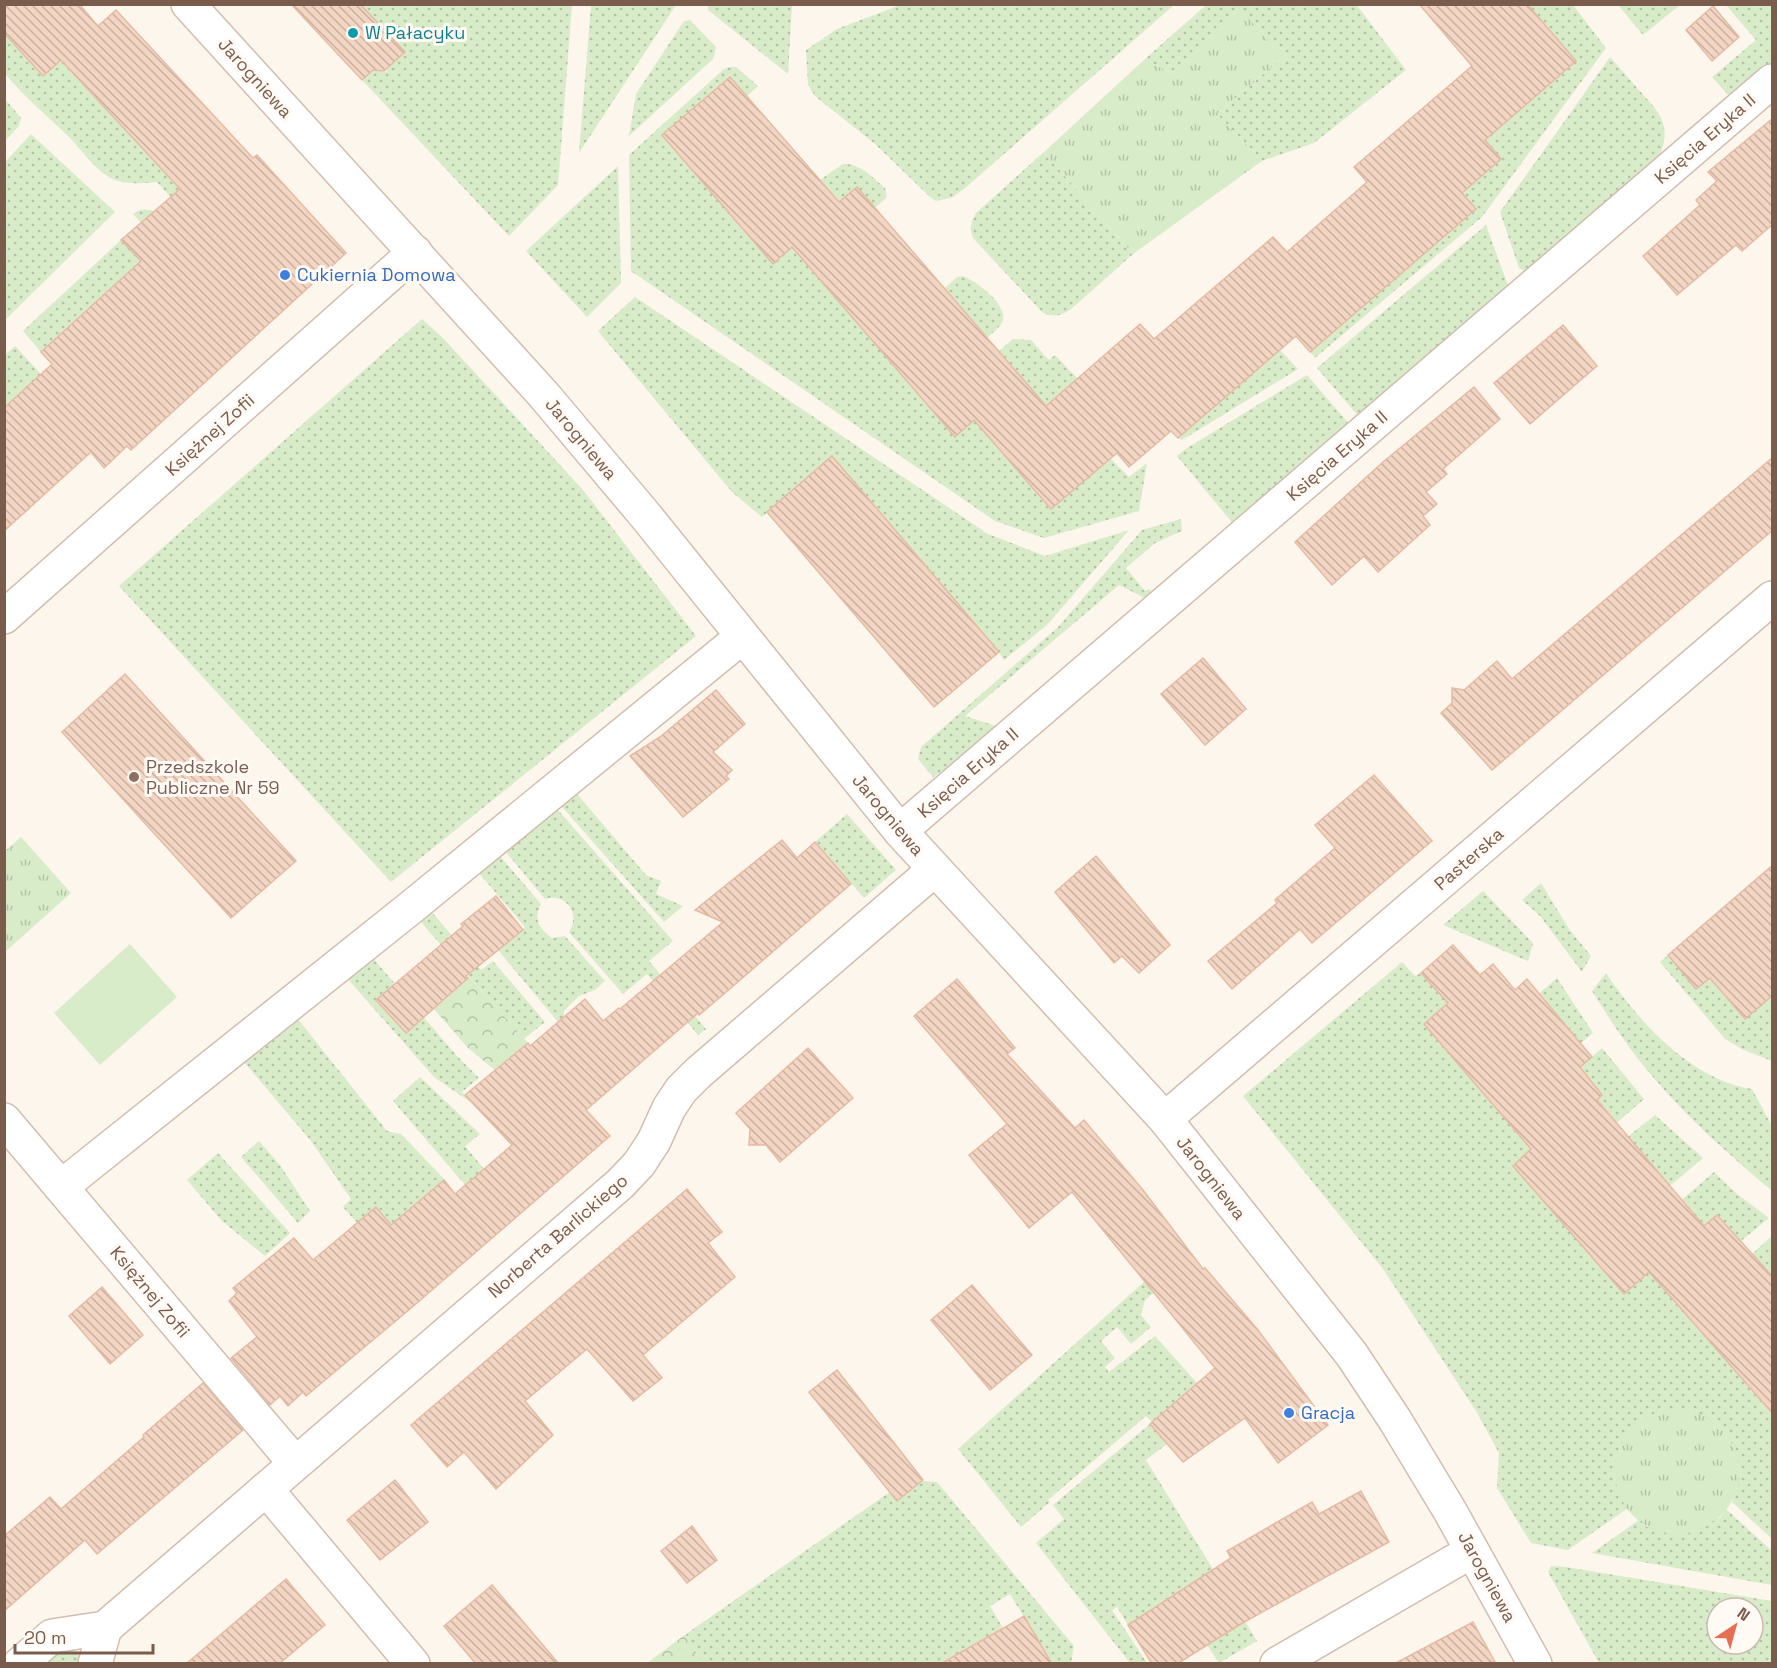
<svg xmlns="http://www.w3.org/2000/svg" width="1777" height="1668" font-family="'Space Grotesk',sans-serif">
  <defs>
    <pattern id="grass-dots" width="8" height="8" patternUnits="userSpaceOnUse" patternTransform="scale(1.5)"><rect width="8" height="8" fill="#d8ecc9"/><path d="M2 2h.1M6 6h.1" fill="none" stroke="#b4c2a5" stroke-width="1.8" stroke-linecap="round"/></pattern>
    <pattern id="forest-crowns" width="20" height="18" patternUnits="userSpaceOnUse" patternTransform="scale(1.5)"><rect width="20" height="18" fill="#d8ecc9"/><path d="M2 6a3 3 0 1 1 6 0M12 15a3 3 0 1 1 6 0" fill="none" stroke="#b4c2a5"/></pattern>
    <pattern id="park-tufts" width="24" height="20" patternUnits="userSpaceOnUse" patternTransform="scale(1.5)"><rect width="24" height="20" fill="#d8ecc9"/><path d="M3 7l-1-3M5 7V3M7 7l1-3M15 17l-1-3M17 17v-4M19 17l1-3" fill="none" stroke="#b4c2a5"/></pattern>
    <pattern id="building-back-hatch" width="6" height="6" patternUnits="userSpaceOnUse" patternTransform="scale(1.5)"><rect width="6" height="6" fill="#f3d5c3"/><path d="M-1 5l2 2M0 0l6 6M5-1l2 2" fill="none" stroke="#cab0a1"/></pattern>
  </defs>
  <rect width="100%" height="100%" fill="#fdf6ec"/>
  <g fill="url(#grass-dots)" fill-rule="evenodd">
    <polygon points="903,4 1174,4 1174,5 964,189 951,198 936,201 930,197 875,144 815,96 808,85 806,50 837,29"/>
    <polygon points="1356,4 1406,70 1314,143 1262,161 1217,114 1283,57 1242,12 1171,74 1145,59 1206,5"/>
    <polygon points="360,5 572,5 558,185 509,236 362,80 373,70 386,72 392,61 394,62 405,52"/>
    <polygon points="591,5 676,5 579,153"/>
    <polygon points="708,5 792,5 788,74 708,10"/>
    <polygon points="1527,5 1573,5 1606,48 1482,217 1315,358 1310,352 1475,210 1462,193 1501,159 1485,140 1576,61"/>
    <polygon points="1618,5 1680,5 1643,35"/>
    <polygon points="1726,5 1772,5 1772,62 1737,93 1729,96 1712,77 1756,40"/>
    <polygon points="690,20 716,47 713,59 629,136 636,94 684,21"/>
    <path d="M4,33L43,75L61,60L198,208L160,244L133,214C150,201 163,221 180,218L182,210L157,182C145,183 127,185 115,180C97,173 81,149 68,136C46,115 24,96 5,74Z"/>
    <path d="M1610,57C1620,68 1629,79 1638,89C1661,114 1673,125 1658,160L1529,273L1519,268L1500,212Z"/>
    <polygon points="730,67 736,67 758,86 747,96 730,77 792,247 974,420 1050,509 1110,458 1129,477 1147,463 1139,511 1044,538 995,521 631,271 629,155 724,69"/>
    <polygon points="5,99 21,118 19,126 5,141"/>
    <polygon points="31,134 115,212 5,320 5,162"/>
    <path d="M1044,152L1133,254L1070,310C1060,316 1053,318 1042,312L973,238C969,228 971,222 976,213Z"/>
    <path d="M843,164C860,163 872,177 885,188L887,197L875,208L857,187L839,202L820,180Z"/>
    <polygon points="618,166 621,283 587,317 526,251"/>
    <polygon points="1486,225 1510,291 1361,419 1317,368"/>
    <polygon points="121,240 141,261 41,352 23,331"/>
    <path d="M963,276C976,281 1007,304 1003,320C1001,327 992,333 987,338L944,289L957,277Z"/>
    <polygon points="635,297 988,534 1045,556 1129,530 1047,625 1004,660 999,652 833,457 762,517 732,492 598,331"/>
    <polygon points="422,319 442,337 583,490 696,636 391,882 119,586"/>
    <polygon points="1013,339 1031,340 1049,360 1055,355 1078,379 1046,406 999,351"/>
    <polygon points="15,346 41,374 5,407 4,356"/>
    <polygon points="1280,350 1298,369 1182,440 1178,438"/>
    <polygon points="1307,375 1350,425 1235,526 1177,456 1187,448"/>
    <polygon points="1181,519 1182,531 1155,543 1126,568 1145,591 1149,589 1154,594 1147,599 1119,585 965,716 999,727 964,756 933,777 918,759 921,747 1058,627 1142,530"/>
    <polygon points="577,794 646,875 661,881 656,894 683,906 664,922 562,807"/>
    <path d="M558,810L673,941L649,961L706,1029L698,1035L647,974L623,994L569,932C581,914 566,892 545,899L506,852Z"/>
    <polygon points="847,814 896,870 864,898 815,842"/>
    <path d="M500,856L541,904C533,919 539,929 552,938L565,936L605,981L595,990L579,996L564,1011V1017L558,1022L498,950L525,927L479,873Z"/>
    <polygon points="1541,883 1569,929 1591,956 1582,972 1540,916 1522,900"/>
    <polygon points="1483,891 1533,943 1528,961 1443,925"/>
    <polygon points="431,911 481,970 493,961 545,1022 524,1039 419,920"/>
    <polygon points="1668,955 1710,978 1744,1019 1772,995 1772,1061 1742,1049 1725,1039 1660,962"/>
    <polygon points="372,957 457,1056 479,1078 462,1092 473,1104 485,1094 489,1115 434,1077 346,977"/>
    <polygon points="1402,962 1415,976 1421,973 1448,1003 1424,1024 1531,1149 1513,1166 1624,1293 1649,1272 1772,1414 1772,1539 1732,1502 1738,1484 1621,1498 1628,1508 1568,1550 1531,1543 1497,1488 1499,1453 1476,1411 1383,1269 1243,1096"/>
    <path d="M1606,973C1639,1022 1691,1080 1752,1089L1772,1126V1191C1731,1156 1688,1119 1653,1077C1630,1051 1611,1021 1592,991Z"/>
    <polygon points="1557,978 1593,1033 1568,1054 1527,1004"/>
    <polygon points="297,1018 387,1131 401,1134 445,1180 420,1201 397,1233 376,1207 357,1223 343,1207 351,1199 311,1141 244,1062"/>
    <polygon points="1602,1048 1644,1099 1604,1134 1584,1111 1602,1095 1580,1067"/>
    <polygon points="420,1077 480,1134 465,1146 484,1169 466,1186 393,1101"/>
    <polygon points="1655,1115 1703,1158 1658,1196 1615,1147"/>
    <polygon points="259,1141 280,1165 310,1211 298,1223 241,1157"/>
    <polygon points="218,1153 290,1233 265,1256 222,1221 187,1180"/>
    <polygon points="1714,1172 1737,1194 1769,1218 1741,1241 1717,1215 1692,1236 1670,1210"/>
    <polygon points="1772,1236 1772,1277 1752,1254"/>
    <polygon points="1145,1281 1155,1292 1145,1300 1141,1315 1151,1327 1131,1344 1117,1327 1101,1341 1115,1358 1105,1367 1109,1372 1155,1336 1197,1383 1202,1379 1212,1379 1194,1418 1178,1400 1152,1422 1146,1416 1048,1500 1050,1502 1021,1527 958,1449"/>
    <polygon points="1150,1424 1167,1444 1146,1460 1257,1641 1219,1663 1207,1645 1200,1619 1182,1590 1128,1625 1117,1607 1112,1610 1147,1663 1130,1663 1036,1543 1064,1519 1053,1505"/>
    <polygon points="907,1480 937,1482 1074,1646 1071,1663 1052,1663 1010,1594 990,1606 1003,1628 940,1663 702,1663 686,1634"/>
    <polygon points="1726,1509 1772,1551 1772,1585 1592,1553 1639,1520 1647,1527 1720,1518"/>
    <path d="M1551,1566L1566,1567L1772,1601V1663H1599L1548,1572ZM1717,1608H1753V1644H1717Z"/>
    <polygon points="59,1648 74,1649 81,1658 82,1663 41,1664"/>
  </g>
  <g fill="url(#forest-crowns)">
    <polygon points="469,977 528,1043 515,1053 529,1070 519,1090 468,1048 433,1008"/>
    <polygon points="686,1634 702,1663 647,1663"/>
  </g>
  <g fill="url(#park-tufts)">
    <polygon points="1242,11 1283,57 1217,114 1262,161 1133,254 1044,152 1145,59 1171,74"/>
    <polygon points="21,837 71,893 5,952 5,851"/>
    <circle cx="1677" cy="1472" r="62"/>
  </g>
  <polygon fill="#d8ecc9" points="130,944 177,997 100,1065 54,1013"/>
  <g fill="url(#building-back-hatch)" stroke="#e6bba3" stroke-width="1.5">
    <polygon points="4,4 79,4 98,26 116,10 253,158 257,155 346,253 131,450 127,446 104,468 91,452 4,531 4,408 52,364 41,352 141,261 121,240 180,189 61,60 43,76 4,33"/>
    <polygon points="291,4 360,4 405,52 384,71 373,70 362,80"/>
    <polygon points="1419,4 1527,4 1576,61 1485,140 1501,159 1462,193 1476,209 1310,352 1296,336 1178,438 1171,431 1129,467 1117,453 1051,509 974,420 955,437 792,247 773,264 662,135 730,77 839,202 857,187 1046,406 1140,324 1154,339 1273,237 1287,252 1367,182 1354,167 1472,66"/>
    <polygon points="1713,6 1739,37 1712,61 1686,30"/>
    <polygon points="1773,118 1773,224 1742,251 1736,245 1677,295 1643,256 1700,205 1696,200 1717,181 1708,172"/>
    <polygon points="1563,325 1597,366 1530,424 1494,383"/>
    <polygon points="1474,387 1500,419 1443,469 1447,474 1426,492 1437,504 1423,516 1430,525 1378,572 1364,556 1332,585 1295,542 1383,462"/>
    <polygon points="832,456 999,652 934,707 767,512"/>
    <polygon points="1773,457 1773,530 1492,770 1441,713 1452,703 1452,688 1464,690 1497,661 1512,679"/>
    <polygon points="1203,658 1246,709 1205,745 1161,694"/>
    <polygon points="125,674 296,861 231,918 62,732"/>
    <polygon points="716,690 745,724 713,752 732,770 726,776 729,779 683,817 630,756 660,737"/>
    <polygon points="1374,775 1432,841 1312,943 1300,929 1232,989 1208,961 1277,903 1275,900 1335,848 1315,825"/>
    <polygon points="782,840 797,858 815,842 851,884 724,994 699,1015 698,1013 586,1110 610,1136 410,1309 306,1396 303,1392 288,1406 280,1396 270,1405 231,1358 257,1337 229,1301 237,1293 233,1288 294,1238 313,1260 376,1207 391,1225 444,1180 455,1194 512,1145 465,1095 528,1043 530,1046 585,999 603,1021 619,1008 620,1009 723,922 695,910"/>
    <polygon points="1096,856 1170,945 1139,973 1122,956 1114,963 1055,892"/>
    <polygon points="1773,865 1773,995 1745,1019 1710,978 1696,989 1668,955"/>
    <polygon points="496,896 523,930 466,976 468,978 406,1033 376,1000 463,926 461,924"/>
    <polygon points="1453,945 1480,975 1493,964 1515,990 1527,979 1592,1057 1580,1067 1602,1095 1597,1100 1704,1226 1717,1215 1773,1277 1773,1414 1649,1272 1624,1294 1513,1166 1531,1149 1424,1024 1448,1003 1421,973"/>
    <polygon points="957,979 1015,1048 1007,1054 1075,1128 1084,1120 1143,1190 1203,1269 1205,1268 1258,1330 1328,1425 1278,1463 1245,1418 1183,1462 1150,1424 1215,1368 1072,1192 1029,1228 969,1155 1007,1124 914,1016"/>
    <polygon points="808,1048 853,1098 780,1162 766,1145 749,1145 750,1129 736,1113"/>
    <polygon points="687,1189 722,1232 708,1243 735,1277 643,1355 662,1378 633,1401 587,1349 525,1401 553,1435 496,1489 464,1452 447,1467 411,1425"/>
    <polygon points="972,1285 1032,1355 990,1390 931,1320"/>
    <polygon points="102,1287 143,1335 110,1364 69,1316"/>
    <polygon points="837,1370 923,1480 897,1501 809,1392"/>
    <polygon points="203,1383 243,1430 97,1554 85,1540 4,1611 4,1536 50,1497 61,1509 144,1437 143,1435"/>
    <polygon points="395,1480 428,1522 380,1560 347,1520"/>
    <polygon points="1361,1491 1389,1542 1239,1625 1177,1664 1152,1664 1128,1625 1231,1558 1227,1551 1312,1502 1319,1514"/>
    <polygon points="692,1526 717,1560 687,1583 661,1551"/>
    <polygon points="286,1579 325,1625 279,1664 186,1664"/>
    <polygon points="492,1585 559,1664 476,1664 444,1626"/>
    <polygon points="1024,1616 1052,1664 940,1664 1009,1625"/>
    <polygon points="1473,1622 1496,1664 1394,1664"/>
  </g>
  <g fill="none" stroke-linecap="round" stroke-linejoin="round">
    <g stroke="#d1beb0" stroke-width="36">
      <g id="minor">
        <polyline points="188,4 543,394 645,515 900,831 1165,1119 1352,1355 1395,1420 1450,1511 1535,1664"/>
        <polyline points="4,617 415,252"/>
        <polyline points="900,831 1772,81"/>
        <polyline points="1165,1119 1772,598"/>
        <polyline points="4,1120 295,1463"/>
        <polyline points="61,1187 409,909 742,637"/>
        <polyline points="266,1489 413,1664"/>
        <polyline points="20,1664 52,1636 105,1628 620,1184 639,1164 654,1141 669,1108 681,1090 698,1073 934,870"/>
        <polyline points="95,1664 105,1628"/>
        <polyline points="1277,1664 1472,1551"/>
      </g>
    </g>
    <use href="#minor" stroke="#fff" stroke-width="33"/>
  </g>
  <circle fill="#0f9aa8" stroke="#fffaf3" stroke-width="2" cx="353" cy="33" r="6"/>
  <g fill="#3f7fe0" stroke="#fffaf3" stroke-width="2">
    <circle cx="285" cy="275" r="6"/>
    <circle cx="1289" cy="1413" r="6"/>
  </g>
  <circle fill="#8d6e63" stroke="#fffaf3" stroke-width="2" cx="134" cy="777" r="6"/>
  <g text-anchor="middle" stroke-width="6" stroke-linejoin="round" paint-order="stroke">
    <g font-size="18" fill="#0d838f" stroke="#fffaf3" text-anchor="start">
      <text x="365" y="39">W Pałacyku</text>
    </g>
    <g font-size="18" fill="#7a5c4d" stroke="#fffaf3">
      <text transform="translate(255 78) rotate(48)" y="6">Jarogniewa</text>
      <text transform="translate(1705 139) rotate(-41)" y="6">Księcia Eryka II</text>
      <text transform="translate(210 435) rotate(-42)" y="6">Księżnej Zofii</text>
      <text transform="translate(581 439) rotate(50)" y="6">Jarogniewa</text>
      <text transform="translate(1337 456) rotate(-41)" y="6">Księcia Eryka II</text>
      <text transform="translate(968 773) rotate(-41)" y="6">Księcia Eryka II</text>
      <text transform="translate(888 815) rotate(50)" y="6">Jarogniewa</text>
      <text transform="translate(1469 859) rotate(-41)" y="6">Pasterska</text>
      <text transform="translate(1211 1178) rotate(52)" y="6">Jarogniewa</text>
      <text transform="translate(558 1236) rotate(-41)" y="6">Norberta Barlickiego</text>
      <text transform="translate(150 1292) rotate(50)" y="6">Księżnej Zofii</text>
      <text transform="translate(1487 1577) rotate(61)" y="6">Jarogniewa</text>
    </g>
    <g font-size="18" fill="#366cbe" stroke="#fffaf3" text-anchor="start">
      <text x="297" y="281">Cukiernia Domowa</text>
      <text x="1301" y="1419">Gracja</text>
    </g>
    <g font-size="18" fill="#785e54" stroke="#fffaf3" text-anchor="start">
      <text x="146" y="773">Przedszkole<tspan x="146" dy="21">Publiczne Nr 59</tspan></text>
    </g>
  </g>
  <rect width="1777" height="1668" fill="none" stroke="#7a5c4d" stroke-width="12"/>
  <g transform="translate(1735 1626) rotate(36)"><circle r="28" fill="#fffaf3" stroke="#cabbb1" stroke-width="1.5"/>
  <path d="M0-4.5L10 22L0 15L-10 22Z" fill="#e76f51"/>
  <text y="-9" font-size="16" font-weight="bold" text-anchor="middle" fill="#7a5c4d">N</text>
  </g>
  <path d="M15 1644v9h138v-9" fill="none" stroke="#7a5c4d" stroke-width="3"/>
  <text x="24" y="1644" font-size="18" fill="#7a5c4d" stroke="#fffaf3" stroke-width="4.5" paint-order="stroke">20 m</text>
</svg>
